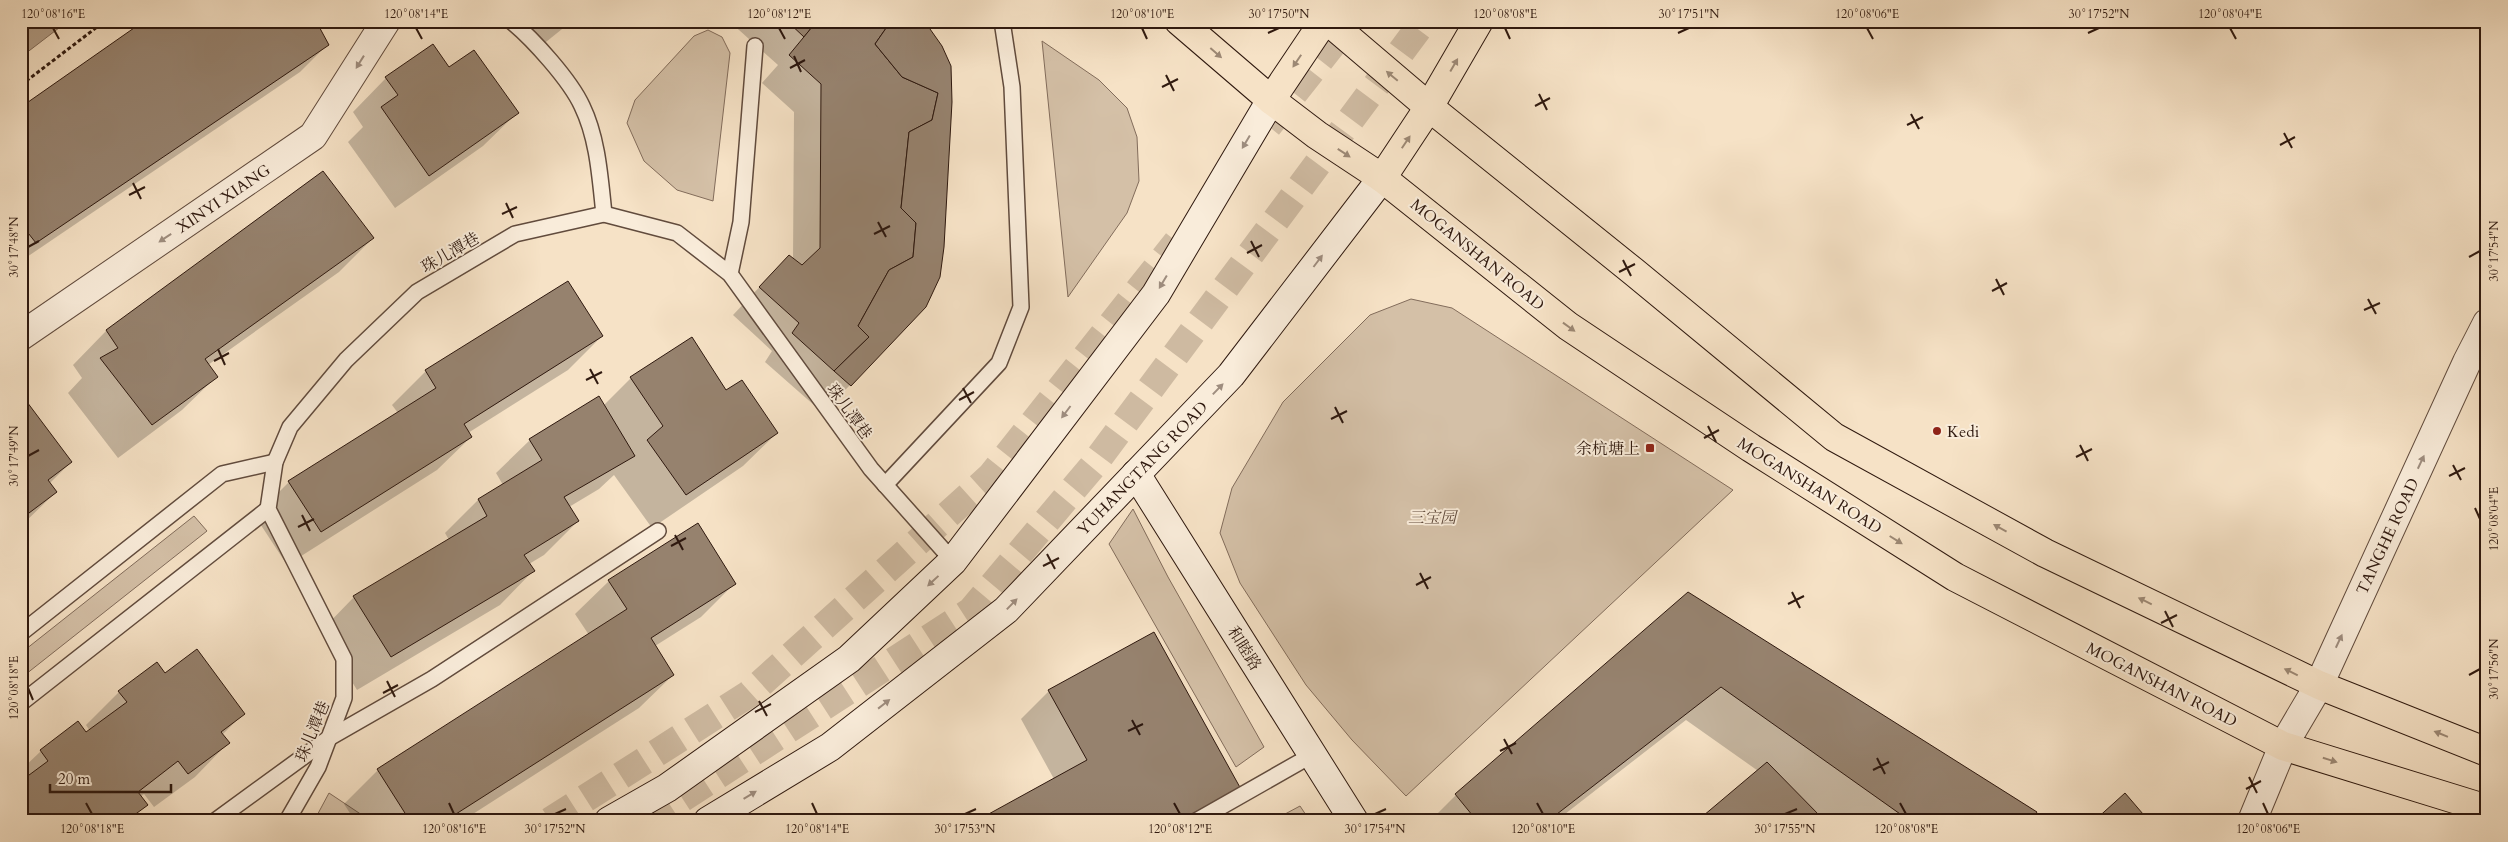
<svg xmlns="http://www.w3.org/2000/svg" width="2508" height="842" font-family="Cardo,'Noto Serif SC',serif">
  <rect width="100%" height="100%" fill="#f6e2c6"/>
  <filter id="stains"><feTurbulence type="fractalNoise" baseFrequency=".004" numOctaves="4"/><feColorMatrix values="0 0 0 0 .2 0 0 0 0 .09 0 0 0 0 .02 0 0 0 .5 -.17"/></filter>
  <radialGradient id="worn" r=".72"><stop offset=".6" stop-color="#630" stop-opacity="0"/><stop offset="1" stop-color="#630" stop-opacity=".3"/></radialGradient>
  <g fill="#d4c0a7" stroke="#826c5b">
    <polygon points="708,30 722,37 730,53 713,201 677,190 644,161 627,123 635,100 694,36"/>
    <polygon points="1042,41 1099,80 1127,108 1137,137 1139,181 1127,213 1068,297"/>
    <polygon points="1411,299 1452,308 1733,490 1406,796 1352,740 1306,685 1240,583 1220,533 1232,488 1283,402 1370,315"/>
    <polygon points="1133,509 1168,577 1264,747 1236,767 1109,544"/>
    <polygon points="194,516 207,531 21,678 21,653"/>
    <polygon points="329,793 371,821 314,821"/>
    <polygon points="1300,806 1310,821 1272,821"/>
  </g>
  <polygon fill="#b29e88" stroke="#7e6958" points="21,21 68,21 21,57"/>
  <g fill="#0003">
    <polygon points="521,21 572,21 541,46"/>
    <polygon points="729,21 920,21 850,385 823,413 765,362 772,351 733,315 789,256 793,259 794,112 762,83 778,65"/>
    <polygon points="328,44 300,72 21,261 21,109"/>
    <polygon points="449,69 517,113 483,146 395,208 348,142 363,127 353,112 386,78"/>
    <polygon points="322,173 373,238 339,272 208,365 216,377 182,410 118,458 68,393 82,378 73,365 106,331"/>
    <polygon points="602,336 568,370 468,433 471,437 437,470 287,565 255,516 289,482 398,413 392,405 426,371"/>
    <polygon points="692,339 726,392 777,433 743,466 652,528 614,475 599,489 569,507 578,521 544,555 529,564 533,571 500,605 357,690 321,631 354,597 449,540 445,533 478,500 503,485 496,473 530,440 603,406 631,378"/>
    <polygon points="21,402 71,462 49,484 56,492 21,526"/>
    <polygon points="609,581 735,583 701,617 655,646 673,675 639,708 462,821 355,821 344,804 378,770 589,635 575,614"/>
    <polygon points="1688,594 2029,821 1829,821 1686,720 1556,821 1430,821 1456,795"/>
    <polygon points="1154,634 1209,821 978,821 1054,779 1021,719 1049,691"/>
    <polygon points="165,675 243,714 222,735 228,743 195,777 154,807 144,794 140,797 146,804 130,821 21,821 21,770 41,751 90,731 86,725 119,692"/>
  </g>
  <g fill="#96826e" stroke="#2f190f">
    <polygon points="144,21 316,21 329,45 36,243 21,224 21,107"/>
    <polygon points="787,21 817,21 804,37"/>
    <polygon points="817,21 891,21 875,44 902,77 938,93 932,120 909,132 901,208 916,223 913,257 889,270 858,326 869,337 834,371 792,333 799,323 759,287 789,255 802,265 820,248 821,84 789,55"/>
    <polygon points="891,21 922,21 930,29 942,46 951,66 952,102 944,247 940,277 926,307 851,386 834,371 869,337 858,326 889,270 913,257 916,223 901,208 909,132 932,120 938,93 902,77 875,44"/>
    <polygon points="433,44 449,67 474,50 519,113 429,176 381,107 398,95 385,77"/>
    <polygon points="323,171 374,238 205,359 218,377 152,425 100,358 118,348 106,330"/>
    <polygon points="568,281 603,336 464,424 472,437 321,532 288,481 436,388 425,370"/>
    <polygon points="692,337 726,390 742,380 778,433 686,495 647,440 663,426 630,377"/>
    <polygon points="599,396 635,456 564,497 579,521 524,555 535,571 391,657 353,596 487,516 478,499 542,460 529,439"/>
    <polygon points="24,398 72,462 48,480 57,492 21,519 21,400"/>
    <polygon points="698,523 736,584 651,638 674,675 445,821 410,821 377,769 627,609 608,580"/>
    <polygon points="1688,592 2037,812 2031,821 1910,821 1721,687 1548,821 1477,821 1455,794"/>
    <polygon points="1154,632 1242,791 1188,821 976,821 1087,760 1048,690"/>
    <polygon points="197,649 245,714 221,732 230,743 188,774 178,761 138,792 148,805 126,821 21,821 21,781 48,761 40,750 78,721 86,732 127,702 118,691 157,662 165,673"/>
    <polygon points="1767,762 1821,817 1817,821 1697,821"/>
    <polygon points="2125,793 2149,821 2094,821"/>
  </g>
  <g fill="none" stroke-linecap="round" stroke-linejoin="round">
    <g stroke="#cebaa1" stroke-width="28" stroke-dasharray="28 14" stroke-linecap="butt">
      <polyline points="1268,126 1351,21"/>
      <polyline points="550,821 749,694 991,476 1177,242"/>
      <polyline points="647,821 971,611 1092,467 1424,21"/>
    </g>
    <g stroke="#614b3d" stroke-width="18">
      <g id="lane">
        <path d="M511,21C533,39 570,80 582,106C598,139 600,178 604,214"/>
        <polyline points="730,274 741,222 755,46"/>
        <polyline points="885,485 999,363 1021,307 1012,87 1002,21"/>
        <polyline points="21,633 222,474 275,462"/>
        <polyline points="21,703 268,509"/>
        <polyline points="215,821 329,738 432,679 658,531"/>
        <polyline points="287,821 318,767 344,698 344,659 268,509 275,462 290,427 346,360 417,292 515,234 604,214 677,233 730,274 871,469 953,561"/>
        <polyline points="1196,821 1312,755"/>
      </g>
    </g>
    <g stroke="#614b3d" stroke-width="30">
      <g id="street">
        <polyline points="21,336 313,136 386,21"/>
        <polyline points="2252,821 2283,746 2319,685 2467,362 2487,323"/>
      </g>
    </g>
    <g stroke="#2f190f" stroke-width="30">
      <g id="secondary">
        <polyline points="1136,474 1354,821"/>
        <polyline points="609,821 667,788 849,659 953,561 1156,294 1271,100"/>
        <polyline points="708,821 830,747 1006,610 1231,375 1382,178"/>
      </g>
    </g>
    <g stroke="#2f190f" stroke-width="30">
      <g id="primary">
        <polyline points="1179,21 1271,100 1317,135 1382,178 1568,326 1751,448 1955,577 2283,746 2487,809"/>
        <polyline points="1328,21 1429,107 1634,272 1834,437 2045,553 2319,685 2487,752"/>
        <polyline points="1271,100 1324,21"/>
        <polyline points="1382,178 1429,107 1479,21"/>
      </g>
    </g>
    <polyline stroke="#2f190f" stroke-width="3" stroke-dasharray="4 2.5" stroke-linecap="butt" points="21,85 105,21"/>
    <use href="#lane" stroke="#f9ecda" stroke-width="15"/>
    <use href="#street" stroke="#f9ecda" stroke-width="28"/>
    <use href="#secondary" stroke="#f9ecda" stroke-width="28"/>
    <use href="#primary" stroke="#f6e2c6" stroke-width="28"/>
  </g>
  <defs><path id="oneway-solid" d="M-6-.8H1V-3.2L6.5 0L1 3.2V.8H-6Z" transform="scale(1.25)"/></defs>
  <g fill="#9c8874">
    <use href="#oneway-solid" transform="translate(1216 53) rotate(41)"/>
    <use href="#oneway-solid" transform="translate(1297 61) rotate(124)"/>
    <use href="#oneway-solid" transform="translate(1454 65) rotate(-60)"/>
    <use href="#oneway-solid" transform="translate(1392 76) rotate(-140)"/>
    <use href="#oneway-solid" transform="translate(1406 142) rotate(-56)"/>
    <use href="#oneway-solid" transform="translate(1344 153) rotate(33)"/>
    <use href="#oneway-solid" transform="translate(1569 327) rotate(36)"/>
    <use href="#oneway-solid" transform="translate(2000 528) rotate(-151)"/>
    <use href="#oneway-solid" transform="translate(1896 540) rotate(32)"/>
    <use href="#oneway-solid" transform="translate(2145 601) rotate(-154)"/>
    <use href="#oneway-solid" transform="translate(2291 672) rotate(-154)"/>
    <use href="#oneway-solid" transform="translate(2441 734) rotate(-158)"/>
    <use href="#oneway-solid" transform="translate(2330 760) rotate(17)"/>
  </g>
  <g fill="#9e8d7f">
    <use href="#oneway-solid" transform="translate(360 62) rotate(122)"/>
    <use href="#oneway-solid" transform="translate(1246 142) rotate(121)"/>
    <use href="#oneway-solid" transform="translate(165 238) rotate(146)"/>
    <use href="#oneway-solid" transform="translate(1318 261) rotate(-53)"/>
    <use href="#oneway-solid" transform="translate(1163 282) rotate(121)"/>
    <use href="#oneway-solid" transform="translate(1218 389) rotate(-46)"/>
    <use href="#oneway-solid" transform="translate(1066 412) rotate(127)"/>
    <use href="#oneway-solid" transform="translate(2421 462) rotate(-65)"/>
    <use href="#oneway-solid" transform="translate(933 581) rotate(137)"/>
    <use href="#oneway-solid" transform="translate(1012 604) rotate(-46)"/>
    <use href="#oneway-solid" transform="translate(2339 641) rotate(-65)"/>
    <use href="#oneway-solid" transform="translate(884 704) rotate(-38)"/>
    <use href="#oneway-solid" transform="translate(750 795) rotate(-31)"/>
  </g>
  <path fill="none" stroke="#2f190f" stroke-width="2" d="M53,28L59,39M416,28L422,39M779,28L785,39M1142,28L1147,39M1505,28L1510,39M1867,28L1873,39M2230,28L2236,39M1268,33L1279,28M1678,33L1689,28M2088,33L2099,28M794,56L801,72M790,68L805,60M1166,75L1174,91M1162,87L1178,79M1539,94L1547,110M1535,106L1550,98M1911,114L1919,129M1907,125L1923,117M2284,133L2292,148M2280,145L2295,137M133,183L141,199M129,195L145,187M506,203L513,218M502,214L517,207M878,222L886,237M874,234L890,226M1251,241L1259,257M28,247L39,241M1247,253L1262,245M2469,257L2480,251M1623,260L1631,276M1619,272L1635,264M1996,279L2004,295M1992,291L2007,283M2368,299L2376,314M2364,310L2380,303M218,349L225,365M214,361L229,353M590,369L598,384M586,380L602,372M963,388L971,403M959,400L974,392M1335,407L1343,423M1331,419L1347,411M1708,426L1716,442M1704,438L1719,430M2080,445L2088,461M28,456L39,450M2076,457L2092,449M2453,465L2461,480M2449,476L2465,468M2475,508L2480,519M302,515L310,531M298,527L314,519M675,535L683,550M671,546L686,538M1047,554L1055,569M1043,566L1059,558M1420,573L1428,589M1416,585L1431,577M1792,592L1800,608M1788,604L1804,596M2165,611L2173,627M2161,623L2177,615M2469,675L2480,669M387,681L395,697M28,688L33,700M383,693L398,685M759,701L767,716M755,712L771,704M1132,720L1140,735M1128,731L1143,724M1504,739L1512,754M1500,751L1516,743M1877,758L1885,774M1873,770L1889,762M2249,777L2257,793M2246,789L2261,781M86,803L92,814M449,803L454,814M812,803L817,814M1174,803L1180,814M1537,803L1543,814M1900,803L1906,814M2263,803L2268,814M555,814L566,809M965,814L976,809M1375,814L1386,809M1785,814L1797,809"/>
  <g fill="#8f2418" stroke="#f9ecda" stroke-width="2">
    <circle cx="1937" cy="431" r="5"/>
    <rect x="1645" y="443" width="10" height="10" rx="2.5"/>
  </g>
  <g text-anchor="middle" stroke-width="4" stroke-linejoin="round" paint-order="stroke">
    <g font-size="16" fill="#2f190f" stroke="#f9ecda">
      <text transform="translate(223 198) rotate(-34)" y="6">XINYI XIANG</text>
      <text transform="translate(450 252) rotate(-30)" y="6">珠儿潭巷</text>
      <text transform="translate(1478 254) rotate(39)" y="6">MOGANSHAN ROAD</text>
      <text transform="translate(850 411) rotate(54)" y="6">珠儿潭巷</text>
      <text transform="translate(1142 468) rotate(-46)" y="6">YUHANGTANG ROAD</text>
      <text transform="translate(1810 485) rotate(32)" y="6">MOGANSHAN ROAD</text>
      <text transform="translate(2387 536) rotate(-65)" y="6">TANGHE ROAD</text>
      <text transform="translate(1245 648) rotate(58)" y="6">和睦路</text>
      <text transform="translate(2162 684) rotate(27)" y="6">MOGANSHAN ROAD</text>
      <text transform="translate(312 731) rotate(-68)" y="6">珠儿潭巷</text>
    </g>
    <g font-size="16" fill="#2f190f" stroke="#f9ecda" text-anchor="start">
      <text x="1947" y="437">Kedi</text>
      <text x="1640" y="454" text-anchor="end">余杭塘上</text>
    </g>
    <g font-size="16" font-style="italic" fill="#614b3d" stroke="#f9ecda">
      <text x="1432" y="523">三宝园</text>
    </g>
  </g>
  <rect width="2508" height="842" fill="none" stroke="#f6e2c6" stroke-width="55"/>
  <path d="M50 784v8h121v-8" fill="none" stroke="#2f190f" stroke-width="2.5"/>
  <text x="58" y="784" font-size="15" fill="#2f190f" stroke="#f9ecda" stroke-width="4" paint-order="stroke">20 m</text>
  <rect x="28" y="28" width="2452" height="786" fill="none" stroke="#2f190f" stroke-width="2"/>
  <g font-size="12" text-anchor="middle" fill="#2f190f">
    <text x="53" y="18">120°08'16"E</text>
    <text x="416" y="18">120°08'14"E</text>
    <text x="779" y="18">120°08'12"E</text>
    <text x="1142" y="18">120°08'10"E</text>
    <text x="1279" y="18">30°17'50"N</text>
    <text x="1505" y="18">120°08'08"E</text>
    <text x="1689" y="18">30°17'51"N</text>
    <text x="1867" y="18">120°08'06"E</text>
    <text x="2099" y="18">30°17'52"N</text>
    <text x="2230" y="18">120°08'04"E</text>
    <text transform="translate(14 247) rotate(-90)" y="4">30°17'48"N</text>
    <text transform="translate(2494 251) rotate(-90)" y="4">30°17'54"N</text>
    <text transform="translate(14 456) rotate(-90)" y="4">30°17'49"N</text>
    <text transform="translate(2494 519) rotate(-90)" y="4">120°08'04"E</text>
    <text transform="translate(2494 669) rotate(-90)" y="4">30°17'56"N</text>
    <text transform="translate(14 688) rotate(-90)" y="4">120°08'18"E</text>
    <text x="92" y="833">120°08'18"E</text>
    <text x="454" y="833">120°08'16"E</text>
    <text x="555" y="833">30°17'52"N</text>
    <text x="817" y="833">120°08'14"E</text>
    <text x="965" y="833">30°17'53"N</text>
    <text x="1180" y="833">120°08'12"E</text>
    <text x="1375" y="833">30°17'54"N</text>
    <text x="1543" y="833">120°08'10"E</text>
    <text x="1785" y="833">30°17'55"N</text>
    <text x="1906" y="833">120°08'08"E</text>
    <text x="2268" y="833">120°08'06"E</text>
  </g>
  <rect width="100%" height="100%" filter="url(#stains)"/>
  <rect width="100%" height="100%" fill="url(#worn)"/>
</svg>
